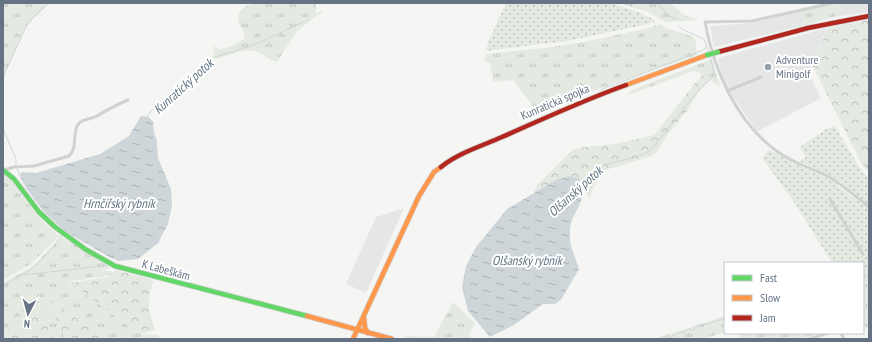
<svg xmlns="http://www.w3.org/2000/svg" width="872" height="342" font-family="'PT Sans Narrow',sans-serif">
  <defs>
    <pattern id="grass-tufts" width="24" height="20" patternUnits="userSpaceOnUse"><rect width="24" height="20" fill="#e4e9e2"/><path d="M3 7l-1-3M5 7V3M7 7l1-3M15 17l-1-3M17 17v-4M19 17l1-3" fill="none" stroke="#bcc1bd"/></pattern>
    <pattern id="forest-crowns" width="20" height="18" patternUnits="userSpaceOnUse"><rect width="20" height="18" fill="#e4e9e2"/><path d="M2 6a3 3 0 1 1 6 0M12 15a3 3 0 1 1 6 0" fill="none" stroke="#bcc1bd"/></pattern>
    <pattern id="garden-dots" width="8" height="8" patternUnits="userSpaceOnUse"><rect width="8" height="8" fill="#e4e9e2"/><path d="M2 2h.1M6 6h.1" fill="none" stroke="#bcc1bd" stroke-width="1.8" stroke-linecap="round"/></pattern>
    <pattern id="water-ripples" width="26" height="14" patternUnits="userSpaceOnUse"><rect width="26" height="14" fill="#cfd6da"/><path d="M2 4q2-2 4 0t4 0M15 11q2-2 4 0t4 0" fill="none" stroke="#acb2b6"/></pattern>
  </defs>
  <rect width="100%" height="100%" fill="#f5f6f4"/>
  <g fill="#e5e7e7">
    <polygon points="843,3 869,3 869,12 834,17"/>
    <polygon points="802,11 804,21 802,26 714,47 710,26 751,23"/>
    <polygon points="827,28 809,73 821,98 757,132 730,92 721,74 718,58"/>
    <polygon points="404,208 366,293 346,284 376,217"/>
  </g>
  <g fill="url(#grass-tufts)">
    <polygon points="3,3 48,3 48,5 26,26 4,76"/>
    <path d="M257,3H316V14L322,10L323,11L297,31L277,62C270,61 265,55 258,52C245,47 229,56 215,59L212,42C216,57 235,44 244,39C246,29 240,28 238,21C236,9 248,5 257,3Z"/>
    <polygon points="619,3 670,3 684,15 698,20 668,22 662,20 648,12"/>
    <polygon points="836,3 842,3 842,5 834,17 802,26 804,21 802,11"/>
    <polygon points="660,24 666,28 694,37 696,43 697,55 617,82 538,113 513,80 496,82 493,81 490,63 484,62 486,54 552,47 594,40 652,27"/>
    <polygon points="712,59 720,87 700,73 694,71 625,96 634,89"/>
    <path d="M3,173C15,182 22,196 31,207C39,218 48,227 59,236L31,264L3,280Z"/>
    <path d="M61,237L109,265L108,269L100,270C103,271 112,270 113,272L112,275L107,276L72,281L70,282L139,334L158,335L159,339H105L46,297L65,339H54L35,294L28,300L8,339H3V283L33,266Z"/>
    <polygon points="869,271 869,327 863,328 863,273"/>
    <polygon points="453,302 475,323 469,335 472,339 411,339 402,336 434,337"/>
    <polygon points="725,316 725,332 703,339 654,339"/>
    <polygon points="739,333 813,333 814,335 800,339 741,339"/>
  </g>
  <g fill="url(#forest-crowns)">
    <polygon points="869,20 869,169 867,170 861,163 812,65 822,42 827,28"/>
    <polygon points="701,74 710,80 704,85 690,105 691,106 668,134 656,153 649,157 602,171 589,198 584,189 583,183 534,192 537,185 572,150 578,148 615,144 654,135 695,83 700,78"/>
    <path d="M115,270L153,280C147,302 148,308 155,330L139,334L71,283L107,277L112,275Z"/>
    <polygon points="33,294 35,294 54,339 8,339 28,300"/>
    <polygon points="45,296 51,300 105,339 65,339"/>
  </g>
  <g fill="url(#garden-dots)">
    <polygon points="506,3 611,3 641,13 656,21 644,25 567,41 486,51 489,40"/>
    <polygon points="835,126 858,165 869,180 869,206 834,178 799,161 806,157 800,147 826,129"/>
    <polygon points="769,149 787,160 833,181 844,191 869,209 869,271 863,273 863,263 832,263 794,202 762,158"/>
  </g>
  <g fill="url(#water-ripples)">
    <polygon points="141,116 148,117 153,121 154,133 157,141 158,158 171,189 172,205 168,224 158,243 138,259 119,261 109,257 65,231 44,212 26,188 20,177 21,172 36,173 100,154 129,136"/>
    <path d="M569,176L578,178C590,191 578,206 572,220C570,225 570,231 570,236C569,244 576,260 579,269L561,300L555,304H543L514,325L490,337L468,311L462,287L466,266L476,247L507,209L556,180Z"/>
  </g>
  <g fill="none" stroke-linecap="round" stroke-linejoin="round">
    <g stroke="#cfd6da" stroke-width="1">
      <polyline points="657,3 669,16 677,19"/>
      <polyline points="679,26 682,29 704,39 709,53"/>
      <polyline points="3,77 25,29 29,22 48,3"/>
      <polyline points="600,90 701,51 707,47"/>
      <polyline points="147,117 151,111 212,58 254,45 308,20"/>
      <polyline points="3,129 16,159 16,165"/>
      <polyline points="17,168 20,176"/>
      <path d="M583,183C590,177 599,166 608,164C623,159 639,159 652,149L698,91L712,78L714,72L710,56"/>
      <polyline points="23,275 110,265"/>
      <polyline points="863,276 869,275"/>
      <path d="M3,285C31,273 43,260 61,236"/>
      <polyline points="658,339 671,338 673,335 676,335 679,332 684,333 689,329 693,330 696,326 700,327 705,324 710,324 712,322 715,322 718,320 725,319"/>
    </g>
    <g stroke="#d1d3d3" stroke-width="6">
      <polyline id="fast" points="3,170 14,179 39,212 55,227 85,249 115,266 307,316"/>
    </g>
    <g stroke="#d1d3d3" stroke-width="6">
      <g id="slow">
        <polyline points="626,85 707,55"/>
        <polyline points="307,316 392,339"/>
        <polyline points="364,318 365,328 368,333"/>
        <polyline points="353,339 419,196 434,172 441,167"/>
      </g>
    </g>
    <g stroke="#d1d3d3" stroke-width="6">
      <g id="jam">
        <polyline points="718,52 808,28 869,16"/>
        <path d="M441,167C458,153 482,146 502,137C543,119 584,100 626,85"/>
      </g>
    </g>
    <g stroke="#d0d1d1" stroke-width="3">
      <path d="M833,3L752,21L705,22C714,71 737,123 778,152C793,163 811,168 827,176C842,184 856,197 869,207"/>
      <polyline points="727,91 761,77"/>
      <path d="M4,170L14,167L34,166L69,156C77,149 73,135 77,126C81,118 91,120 97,116C107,110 116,105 128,100"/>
      <polyline points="830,199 863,254"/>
      <polyline points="841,333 844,339"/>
      <polyline points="809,339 828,333"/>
    </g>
    <use href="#fast" stroke="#63d668" stroke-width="4.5"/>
    <use href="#slow" stroke="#ff974d" stroke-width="4.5"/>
    <use href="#jam" stroke="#b3261e" stroke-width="4.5"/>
    <g stroke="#d1d3d3" stroke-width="6" stroke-linecap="butt">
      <polyline id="fast-bridge" points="707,55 718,52"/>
    </g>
    <use href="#fast-bridge" stroke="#63d668" stroke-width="4.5"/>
  </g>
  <circle fill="#97a1ac" stroke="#fff" stroke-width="1.5" cx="768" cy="67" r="4"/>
  <g text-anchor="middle" stroke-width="4" stroke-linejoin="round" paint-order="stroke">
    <g font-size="12" fill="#657385" stroke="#fff" text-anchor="start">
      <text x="776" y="64">Adventure<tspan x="776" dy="14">Minigolf</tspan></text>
    </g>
    <g font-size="12" fill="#657385" stroke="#fff">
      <text transform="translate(555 102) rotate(-23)" y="4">Kunratická spojka</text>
      <text transform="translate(166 270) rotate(15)" y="4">K Labeškám</text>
    </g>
    <g font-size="13" font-style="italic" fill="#607582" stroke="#fff">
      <text transform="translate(183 86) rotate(-42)" y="5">Kunratický potok</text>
      <text transform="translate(575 191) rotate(-42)" y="5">Olšanský potok</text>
      <text x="119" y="208">Hrnčířský rybník</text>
      <text x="527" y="265">Olšanský rybník</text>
    </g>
  </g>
  <rect width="872" height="342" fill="none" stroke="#657385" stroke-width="8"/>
  <rect x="724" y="262" width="140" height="72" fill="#ffffff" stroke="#c1c7ce"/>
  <rect x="732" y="275" width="20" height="6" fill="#63d668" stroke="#c1c7ce"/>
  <text x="760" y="282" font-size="12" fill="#657385">Fast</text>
  <rect x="732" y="295" width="20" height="6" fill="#ff974d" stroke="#c1c7ce"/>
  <text x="760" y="302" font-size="12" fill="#657385">Slow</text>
  <rect x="732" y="315" width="20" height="6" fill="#b3261e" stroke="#c1c7ce"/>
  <text x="760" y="322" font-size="12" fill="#657385">Jam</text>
  <g transform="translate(28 314) rotate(186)" stroke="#ffffff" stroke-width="3" paint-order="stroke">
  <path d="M0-3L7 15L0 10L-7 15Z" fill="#657385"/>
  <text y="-6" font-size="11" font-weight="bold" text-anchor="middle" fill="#657385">N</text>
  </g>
</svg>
